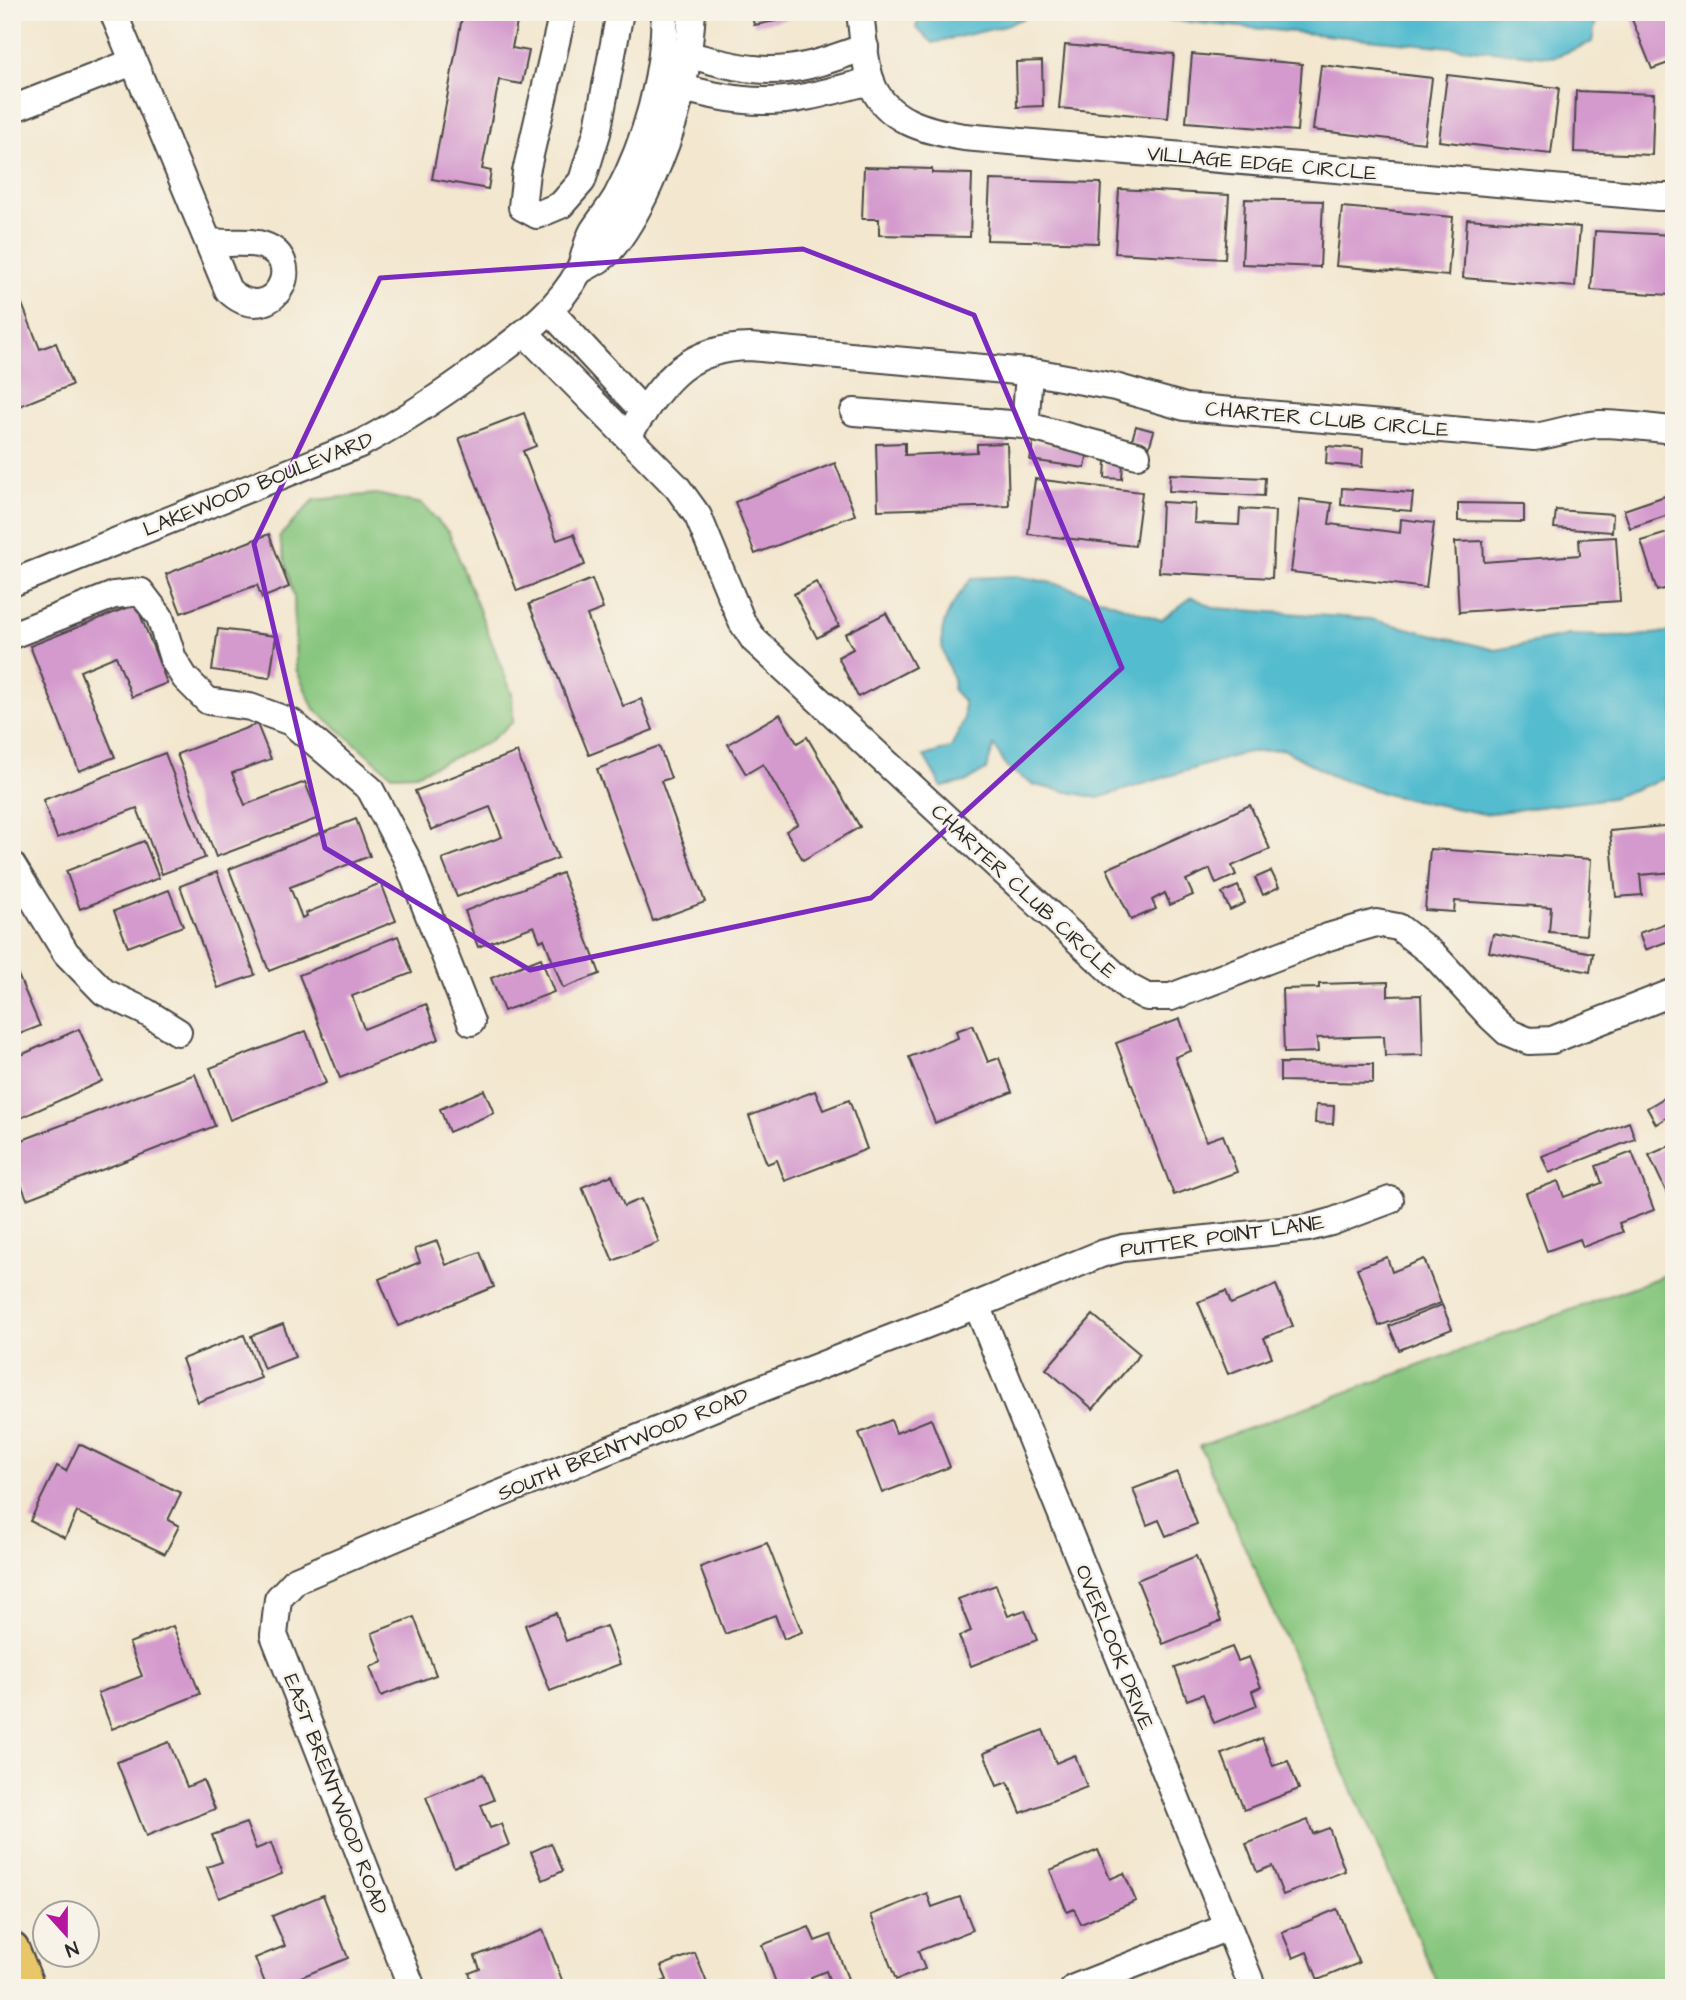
<svg xmlns="http://www.w3.org/2000/svg" width="1686" height="2000" font-family="'Architects Daughter',sans-serif">
  <rect width="100%" height="100%" fill="#f7f3e8"/>
  <filter id="ink" filterUnits="userSpaceOnUse"><feTurbulence type="fractalNoise" baseFrequency=".0143" numOctaves="2"/><feDisplacementMap in="SourceGraphic" scale="14" xChannelSelector="R" yChannelSelector="G"/><feConvolveMatrix kernelMatrix="1 2 1 2 8 2 1 2 1" color-interpolation-filters="sRGB"/></filter>
  <filter id="wash" filterUnits="userSpaceOnUse"><feTurbulence type="fractalNoise" baseFrequency=".00686" numOctaves="4" result="noise"/><feDisplacementMap in="SourceGraphic" scale="28" xChannelSelector="R" yChannelSelector="G"/><feGaussianBlur stdDeviation="1.57" result="paint"/><feColorMatrix in="noise" values="0 0 0 0 0 0 0 0 0 0 0 0 0 0 0 0 0 1.4 0 .05"/><feComposite in="paint" operator="in"/></filter>
  <g filter="url(#wash)">
    <rect width="100%" height="100%" fill="#f3e7cf"/>
    <g fill="#87c67e" stroke="#597854" stroke-width="2">
      <polygon points="376,494 422,504 449,533 512,694 513,722 487,743 416,774 392,775 314,709 296,669 294,597 279,537 314,500"/>
      <polygon points="1674,1272 1674,1988 1440,1988 1200,1446"/>
    </g>
    <g fill="#52bccf" stroke="#3e747d" stroke-width="2">
      <polygon points="921,12 1039,12 1001,27 933,43 916,28"/>
      <polygon points="1085,12 1596,12 1597,13 1592,42 1555,57"/>
      <path d="M1017,576L1062,585L1161,620L1192,597L1215,608L1370,619L1496,650L1569,635L1631,637L1674,631V775L1611,798L1484,814L1389,795L1334,777L1283,749L1244,753L1098,798L1034,785L1007,768L994,745L986,770L965,782L942,787L924,756L951,748L964,720V702L953,690C956,679 948,669 945,658C934,625 953,603 972,578Z"/>
    </g>
    <g id="blocks">
      <g fill="#d49acd">
        <polygon points="463,12 519,12 512,48 529,51 522,84 499,80 482,169 491,171 488,189 432,179"/>
        <polygon points="751,12 815,12 815,14 754,25"/>
        <polygon points="1629,12 1674,12 1674,61 1652,69"/>
        <polygon points="1065,45 1174,54 1168,118 1059,108"/>
        <polygon points="1192,54 1302,64 1297,131 1186,122"/>
        <polygon points="1042,61 1043,106 1017,107 1016,62"/>
        <polygon points="1321,65 1432,78 1424,143 1313,130"/>
        <polygon points="1447,75 1559,88 1551,154 1439,141"/>
        <polygon points="1576,91 1654,94 1652,155 1574,152"/>
        <polygon points="864,167 932,169 932,173 972,174 970,237 879,235 879,219 862,219"/>
        <polygon points="990,180 1101,183 1098,243 987,240"/>
        <polygon points="1119,189 1229,195 1225,259 1115,253"/>
        <polygon points="1245,199 1323,201 1320,267 1242,264"/>
        <polygon points="1342,207 1453,217 1448,276 1336,266"/>
        <polygon points="1467,219 1580,227 1575,287 1463,278"/>
        <polygon points="1595,231 1673,235 1670,295 1591,290"/>
        <polygon points="12,279 40,349 56,343 72,385 12,409"/>
        <polygon points="524,413 536,446 523,451 557,540 574,534 585,565 517,591 459,438"/>
        <polygon points="1136,426 1154,431 1149,448 1131,443"/>
        <polygon points="1033,442 1088,451 1085,468 1030,460"/>
        <polygon points="905,443 905,455 977,452 977,444 1007,443 1009,506 878,510 876,444"/>
        <polygon points="1327,446 1363,449 1362,467 1326,464"/>
        <polygon points="1106,461 1123,462 1122,479 1105,478"/>
        <polygon points="835,463 855,515 755,554 735,502"/>
        <polygon points="1170,474 1265,478 1264,496 1169,491"/>
        <polygon points="1035,479 1142,492 1135,546 1028,534"/>
        <polygon points="1342,488 1413,493 1411,511 1341,505"/>
        <polygon points="1674,493 1674,513 1630,528 1624,510"/>
        <polygon points="1300,499 1332,503 1329,524 1400,533 1401,519 1434,523 1426,588 1291,572"/>
        <polygon points="1162,502 1195,504 1194,523 1239,525 1240,509 1275,511 1272,578 1159,572"/>
        <polygon points="1458,503 1524,504 1524,522 1458,521"/>
        <polygon points="1556,510 1613,514 1612,532 1554,528"/>
        <polygon points="1674,531 1674,586 1657,591 1641,541"/>
        <polygon points="269,534 289,587 262,598 257,585 181,613 166,574"/>
        <polygon points="1616,537 1620,601 1459,612 1455,542 1483,541 1484,562 1580,555 1579,539"/>
        <polygon points="592,579 603,609 587,615 623,706 641,699 653,730 589,755 529,604"/>
        <polygon points="816,582 839,626 817,638 794,594"/>
        <polygon points="136,604 167,683 132,697 116,656 80,671 115,757 79,771 30,646"/>
        <polygon points="886,613 915,667 858,697 838,657 853,649 845,634"/>
        <polygon points="218,629 276,636 270,678 212,670"/>
        <polygon points="780,714 797,743 807,737 860,827 803,860 786,831 798,824 763,764 746,774 728,744"/>
        <polygon points="257,724 271,759 232,773 245,805 305,782 319,818 216,857 177,754"/>
        <polygon points="659,746 671,778 661,781 705,902 653,921 597,769"/>
        <polygon points="517,752 558,858 457,897 442,859 502,837 490,807 431,830 415,791"/>
        <polygon points="165,753 205,858 162,874 137,808 57,838 43,800"/>
        <polygon points="1250,805 1270,849 1232,866 1236,875 1216,884 1210,869 1186,880 1193,895 1170,905 1165,893 1152,900 1156,909 1131,920 1107,869"/>
        <polygon points="356,819 370,856 290,887 302,918 307,916 306,913 381,883 396,921 269,971 229,869"/>
        <polygon points="1674,825 1674,872 1640,875 1642,895 1616,897 1610,831"/>
        <polygon points="144,841 159,878 80,909 66,871"/>
        <polygon points="1430,849 1591,859 1586,935 1549,932 1551,907 1455,901 1454,912 1425,910"/>
        <polygon points="1271,871 1279,887 1263,895 1255,878"/>
        <polygon points="217,872 255,975 218,988 180,886"/>
        <polygon points="562,873 600,974 563,988 544,939 540,941 534,926 478,947 465,911"/>
        <polygon points="1238,886 1245,903 1230,910 1222,893"/>
        <polygon points="169,890 183,926 128,947 114,911"/>
        <polygon points="1674,920 1674,939 1645,950 1639,933"/>
        <polygon points="1493,934 1593,953 1590,972 1489,952"/>
        <polygon points="398,936 412,973 352,996 364,1029 426,1004 439,1039 340,1078 299,975"/>
        <polygon points="541,958 554,992 504,1011 491,978"/>
        <polygon points="12,961 40,1026 12,1037"/>
        <polygon points="1388,982 1388,996 1421,995 1423,1055 1385,1056 1384,1036 1317,1038 1318,1052 1284,1053 1282,989 1319,988 1319,984"/>
        <polygon points="1180,1019 1191,1051 1175,1057 1206,1141 1223,1135 1237,1172 1174,1195 1116,1043"/>
        <polygon points="973,1025 988,1062 999,1058 1012,1092 935,1123 909,1057 958,1038 956,1031"/>
        <polygon points="79,1029 102,1081 12,1122 12,1059"/>
        <polygon points="306,1031 326,1083 230,1120 210,1068"/>
        <polygon points="1280,1063 1373,1064 1373,1083 1280,1081"/>
        <polygon points="195,1074 215,1126 27,1199 12,1161 12,1144"/>
        <polygon points="484,1090 494,1113 449,1132 440,1109"/>
        <polygon points="815,1091 823,1110 849,1100 867,1149 785,1181 777,1160 767,1164 749,1116"/>
        <polygon points="1674,1092 1674,1113 1656,1124 1647,1108"/>
        <polygon points="1316,1105 1334,1106 1333,1124 1315,1123"/>
        <polygon points="1629,1122 1635,1139 1549,1173 1542,1156"/>
        <polygon points="1674,1144 1674,1198 1670,1200 1649,1155"/>
        <polygon points="1632,1152 1654,1210 1619,1223 1623,1232 1583,1247 1580,1239 1547,1251 1526,1193 1558,1181 1564,1197 1602,1183 1596,1166"/>
        <polygon points="612,1175 624,1206 641,1199 659,1242 613,1261 582,1187"/>
        <polygon points="437,1241 446,1265 480,1252 494,1287 398,1326 379,1279 420,1262 415,1249"/>
        <polygon points="1387,1257 1392,1272 1424,1259 1441,1303 1379,1326 1357,1268"/>
        <polygon points="1276,1285 1293,1326 1264,1338 1272,1357 1228,1374 1198,1302 1226,1291 1231,1304"/>
        <polygon points="1442,1305 1452,1329 1399,1350 1389,1326"/>
        <polygon points="1093,1315 1140,1354 1093,1409 1046,1369"/>
        <polygon points="283,1324 295,1357 264,1369 251,1336"/>
        <polygon points="244,1335 261,1378 198,1402 182,1359"/>
        <polygon points="931,1419 950,1467 882,1493 859,1433 891,1420 896,1433"/>
        <polygon points="79,1444 181,1493 168,1520 179,1526 165,1554 77,1512 65,1538 30,1521 57,1466 66,1471"/>
        <polygon points="1177,1472 1197,1524 1166,1536 1159,1520 1147,1525 1133,1489"/>
        <polygon points="767,1543 802,1632 784,1639 775,1615 725,1634 700,1567"/>
        <polygon points="1196,1556 1221,1621 1163,1644 1137,1580"/>
        <polygon points="996,1585 1008,1616 1025,1610 1037,1640 971,1666 959,1636 971,1631 958,1599"/>
        <polygon points="556,1613 566,1641 606,1626 620,1664 550,1691 525,1625"/>
        <polygon points="414,1617 436,1675 381,1696 370,1667 383,1662 372,1633"/>
        <polygon points="173,1626 200,1694 112,1729 98,1693 142,1676 129,1643"/>
        <polygon points="1232,1647 1238,1661 1249,1657 1261,1687 1252,1691 1257,1706 1214,1723 1203,1694 1187,1700 1175,1668"/>
        <polygon points="1043,1730 1056,1763 1075,1755 1087,1787 1021,1813 1008,1782 997,1786 984,1753"/>
        <polygon points="1262,1738 1273,1766 1288,1761 1299,1789 1244,1810 1222,1754"/>
        <polygon points="169,1742 187,1787 203,1780 215,1809 146,1836 117,1762"/>
        <polygon points="483,1774 494,1800 481,1805 490,1828 501,1824 509,1845 454,1867 426,1797"/>
        <polygon points="1308,1820 1313,1834 1329,1828 1345,1871 1283,1895 1272,1866 1257,1872 1246,1844"/>
        <polygon points="246,1823 256,1849 271,1843 282,1874 219,1898 207,1867 222,1862 212,1835"/>
        <polygon points="551,1843 563,1871 543,1880 531,1852"/>
        <polygon points="1098,1850 1110,1879 1124,1873 1136,1901 1081,1924 1074,1909 1067,1912 1050,1870"/>
        <polygon points="927,1893 932,1907 960,1897 973,1930 918,1951 925,1969 896,1980 871,1915"/>
        <polygon points="323,1895 348,1958 274,1988 267,1988 255,1958 285,1946 272,1916"/>
        <polygon points="1337,1909 1359,1963 1318,1980 1307,1952 1293,1958 1282,1932"/>
        <polygon points="809,1927 815,1941 831,1935 848,1979 831,1985 826,1971 811,1977 815,1988 778,1988 762,1945"/>
        <polygon points="543,1930 565,1988 475,1988 469,1973 480,1969 475,1956"/>
        <polygon points="695,1953 709,1988 647,1988 667,1980 661,1966"/>
      </g>
    </g>
  </g>
  <g filter="url(#ink)">
    <use href="#blocks" fill-opacity="0" stroke="#494744" stroke-width="2"/>
    <g fill="none" stroke-linecap="round" stroke-linejoin="round">
      <g stroke="#494744" stroke-width="30">
        <g id="minor">
          <path d="M113,12L228,290C273,333 312,256 258,244C241,241 225,245 208,241"/>
          <polyline points="563,12 526,172 522,207 537,215 561,205 582,181 597,133 620,12"/>
          <path d="M860,12C863,34 864,61 871,82C885,121 927,131 964,137L1658,197H1674"/>
          <path d="M673,52C700,56 727,67 754,69C793,74 829,60 865,47"/>
          <path d="M667,84C697,92 732,101 764,101C799,102 837,89 871,81"/>
          <polyline points="12,109 133,62"/>
          <path d="M579,271C589,265 603,259 610,250C626,231 639,207 649,185C677,123 687,80 692,12"/>
          <polyline points="550,311 644,412"/>
          <polyline points="525,333 677,487 698,516 742,622 754,640 1128,987 1147,997 1171,997 1328,937 1376,923 1398,927 1434,955 1491,1017 1507,1032 1529,1041 1552,1040 1674,992"/>
          <polyline points="854,412 1024,425 1026,416 1029,372"/>
          <polyline points="1024,425 1137,455"/>
          <path d="M627,436C662,386 681,348 750,347L1039,373L1115,387L1185,407L1534,437C1556,434 1578,425 1600,424C1624,424 1650,428 1674,430"/>
          <path d="M12,583L360,444C409,418 453,388 497,354C528,331 560,306 579,271C585,259 586,243 593,231C601,219 610,208 617,196C647,140 664,76 665,12"/>
          <polyline points="12,635 114,595 141,592 160,617 173,659 185,678 208,701 250,707 291,722 370,789 406,857 471,1022"/>
          <polyline points="12,865 66,953 104,992 146,1012 178,1032"/>
          <polyline points="977,1305 1253,1988"/>
          <polyline points="412,1988 274,1635 278,1599 296,1580 475,1504 750,1393 977,1305 1101,1254 1123,1248 1308,1228 1331,1222 1390,1200"/>
          <polyline points="1074,1988 1228,1927"/>
        </g>
      </g>
      <g stroke="#494744" stroke-width="37">
        <polyline id="major" points="12,1949 28,1988"/>
      </g>
      <use href="#minor" stroke="#fff" stroke-width="26"/>
      <use href="#major" stroke="#e9c769" stroke-width="33"/>
    </g>
  </g>
  <path fill="none" stroke="#7b2cbf" stroke-width="5" stroke-linejoin="round" d="M803,249L974,315L1122,668L871,898L530,970L325,848L254,544L380,278Z"/>
  <g text-anchor="middle" stroke-width="5" stroke-linejoin="round" paint-order="stroke">
    <g font-size="21" fill="#2b2b2b" stroke="#f7f3e8">
      <text transform="translate(1262 163) rotate(5)" y="7">VILLAGE EDGE CIRCLE</text>
      <text transform="translate(1327 419) rotate(5)" y="7">CHARTER CLUB CIRCLE</text>
      <text transform="translate(258 484) rotate(-22)" y="7">LAKEWOOD BOULEVARD</text>
      <text transform="translate(1024 891) rotate(43)" y="7">CHARTER CLUB CIRCLE</text>
      <text transform="translate(1222 1236) rotate(-8)" y="7">PUTTER POINT LANE</text>
      <text transform="translate(623 1444) rotate(-22)" y="7">SOUTH BRENTWOOD ROAD</text>
      <text transform="translate(1115 1647) rotate(68)" y="7">OVERLOOK DRIVE</text>
      <text transform="translate(336 1794) rotate(69)" y="7">EAST BRENTWOOD ROAD</text>
    </g>
  </g>
  <rect width="1686" height="2000" fill="none" stroke="#f7f3e8" stroke-width="42"/>
  <g transform="translate(66 1934) rotate(159)"><circle r="33" fill="#f7f3e8" stroke="#a5a39c" stroke-width="2"/>
  <path d="M0-5L12 26L0 18L-12 26Z" fill="#b5179e"/>
  <text y="-10" font-size="19" font-weight="bold" text-anchor="middle" fill="#2b2b2b">N</text>
  </g>
</svg>
